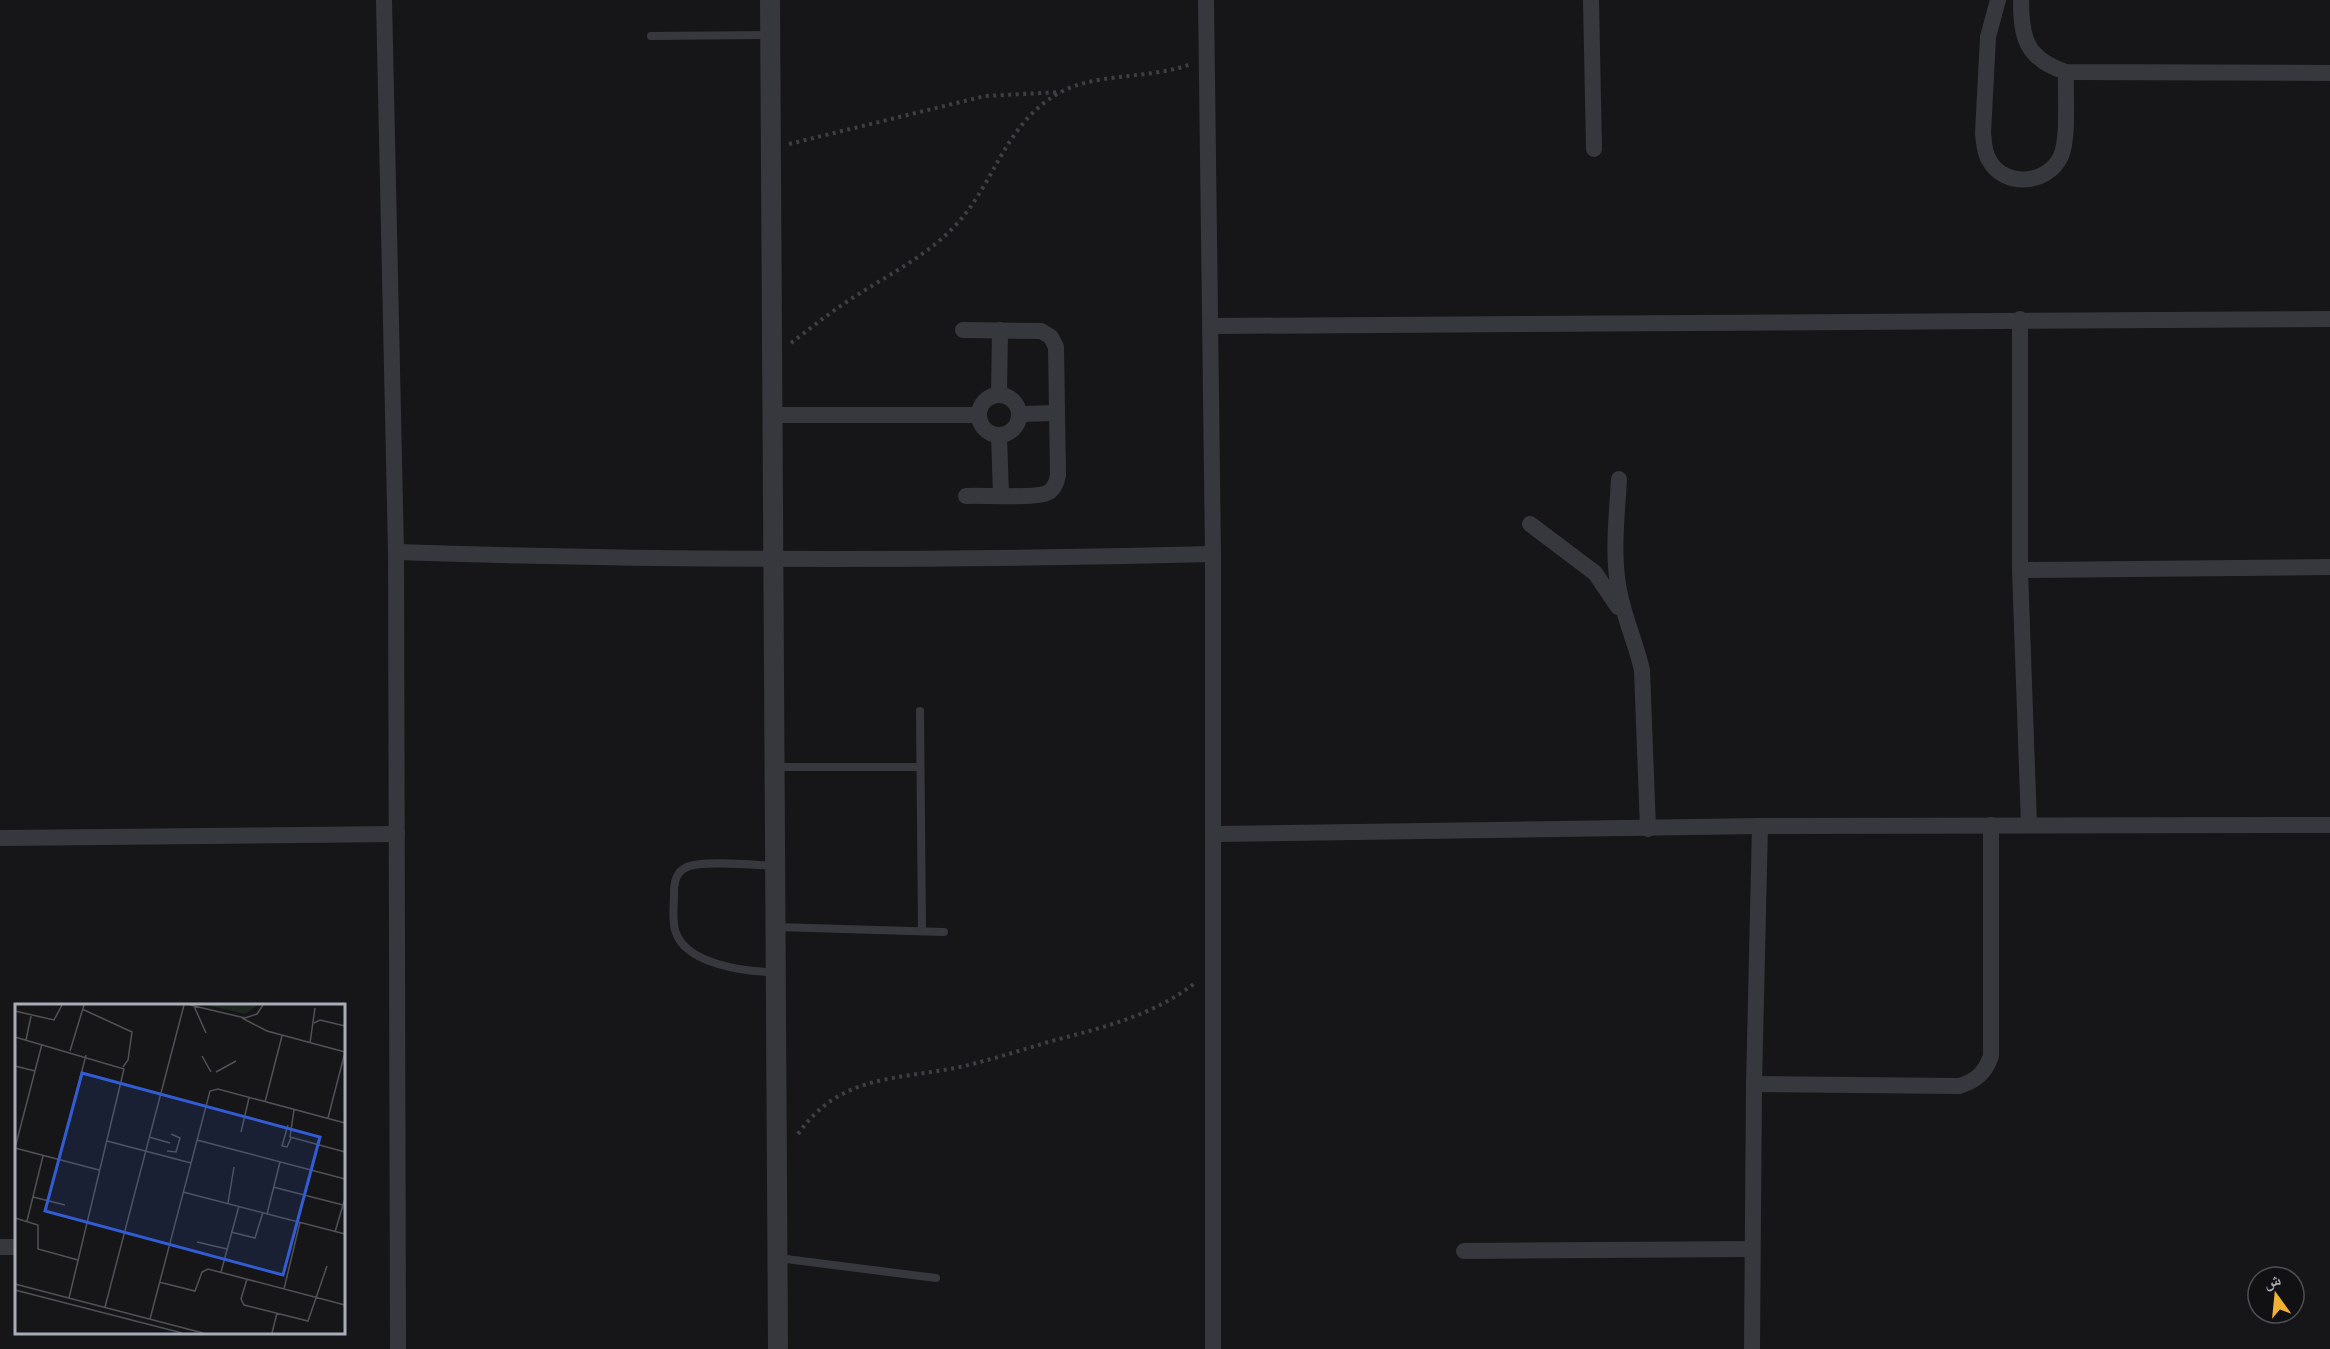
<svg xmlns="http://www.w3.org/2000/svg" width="2330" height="1349" font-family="Roboto,'Noto Naskh Arabic',sans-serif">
  <rect width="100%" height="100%" fill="#161618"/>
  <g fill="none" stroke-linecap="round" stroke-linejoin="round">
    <g stroke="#3d3f44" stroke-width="4" stroke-dasharray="3 4.5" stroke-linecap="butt">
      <polyline points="789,144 985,96 1061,92"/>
      <path d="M791,343C812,327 832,311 854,297C888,275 925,257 954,227C996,183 1003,125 1059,93C1096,72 1148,80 1191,64"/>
      <path d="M798,1134C840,1074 897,1080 960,1067C990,1060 1019,1051 1048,1042C1100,1028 1151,1017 1195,983"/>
    </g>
    <g stroke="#37383d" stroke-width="8">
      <polyline points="651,36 770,35"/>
      <polyline points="920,711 922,931"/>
      <polyline points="775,767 920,767"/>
      <path d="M775,866C755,865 704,860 687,867C676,872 674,882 674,893C674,905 672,919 675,930C684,964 745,972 775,972"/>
      <polyline points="776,927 944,932"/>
      <polyline points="778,1258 936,1278"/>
    </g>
    <g stroke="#37383d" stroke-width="16">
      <polyline points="384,0 396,552 398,1349"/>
      <polyline points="1206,0 1213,554 1213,1349"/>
      <polyline points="1591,0 1594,149"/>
      <path d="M1998,0L1988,37L1983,133C1984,142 1984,152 1989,160C2004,188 2048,185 2061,156C2069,138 2065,93 2066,72"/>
      <path d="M2021,0C2021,38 2026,59 2066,72L2330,73"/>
      <polyline points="2020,319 2020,570 2029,825"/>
      <polyline points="1211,326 2330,319"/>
      <path d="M963,330L1041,331L1051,337L1056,347L1058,475C1057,481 1055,488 1049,492C1039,499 982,495 966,496"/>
      <polyline points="999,394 1000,330"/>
      <circle cx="999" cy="415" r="20"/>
      <polyline points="1020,414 1057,413"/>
      <polyline points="773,415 979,415"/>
      <polyline points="999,435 1001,495"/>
      <path d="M1619,479C1617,516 1612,554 1619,590C1624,618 1636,643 1642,670L1648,829"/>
      <polyline points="1530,524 1595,573 1618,607"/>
      <path d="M396,552C668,561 940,561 1213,554"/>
      <polyline points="2020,570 2330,567"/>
      <polyline points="1213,834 1760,826 2330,825"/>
      <polyline points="0,838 397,834"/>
      <path d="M1754,1084L1959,1086C1976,1081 1985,1073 1991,1056V825"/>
      <polyline points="0,1247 16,1247"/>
      <polyline points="1464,1251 1752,1249"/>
      <polyline points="1752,1349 1754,1084 1760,826"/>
    </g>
    <polyline stroke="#37383d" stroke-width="20" points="770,0 778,1349"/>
  </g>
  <g transform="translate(15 1004)">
    <rect width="330" height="330" fill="#161618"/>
    <path d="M192,1H243L230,10Z" fill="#1e261f"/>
    <path fill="none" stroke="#505258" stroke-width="1.5" d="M175,1L230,14L242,10L248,1M179,2L191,29M67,5L117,28L113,56L108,63M0,7L39,16L47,1M227,14L252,27L330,48M299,19L305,16L330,22M0,33L109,65L54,294M11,36L16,12M295,39L300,4M55,47L69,1M187,52L196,68M0,62L20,67M201,68L221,57M250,98L267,32M279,106L275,133L330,148M313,114L330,48M273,121L267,142L272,143L276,134M226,128L234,94M134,133L155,139M182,136L330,175M92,137L176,159M0,144L27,40M0,144L84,166M152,147L161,148L165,134L156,130M44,155L71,51M258,183L328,201M168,188L330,230M18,193L50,201M213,199L219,163M252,210L265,158M0,214L23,221V245L63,256M12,217L28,152M216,228L240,234L248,208M320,228L330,194M182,238L212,245M206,268L224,202M232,275L226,295L229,301L293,317L312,262M144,278L180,287L187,268L193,265L330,301M0,280L188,329M269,285L285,218M0,286L167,329M90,303L169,1M135,315L195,87L203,85L330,119M257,329L262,309"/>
    <path fill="#325cd3" fill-opacity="0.15" stroke="#325cd3" stroke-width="3" d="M67,69L305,133L268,271L30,207Z"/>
    <rect width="330" height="330" fill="none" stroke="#a8adb8" stroke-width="3"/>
  </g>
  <g transform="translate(2276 1295) rotate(345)"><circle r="28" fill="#111113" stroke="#4d4f55" stroke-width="1.5"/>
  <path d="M0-4.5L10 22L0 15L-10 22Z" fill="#f2b134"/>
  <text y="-9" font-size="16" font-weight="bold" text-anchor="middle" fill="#a8adb8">ش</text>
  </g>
</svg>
